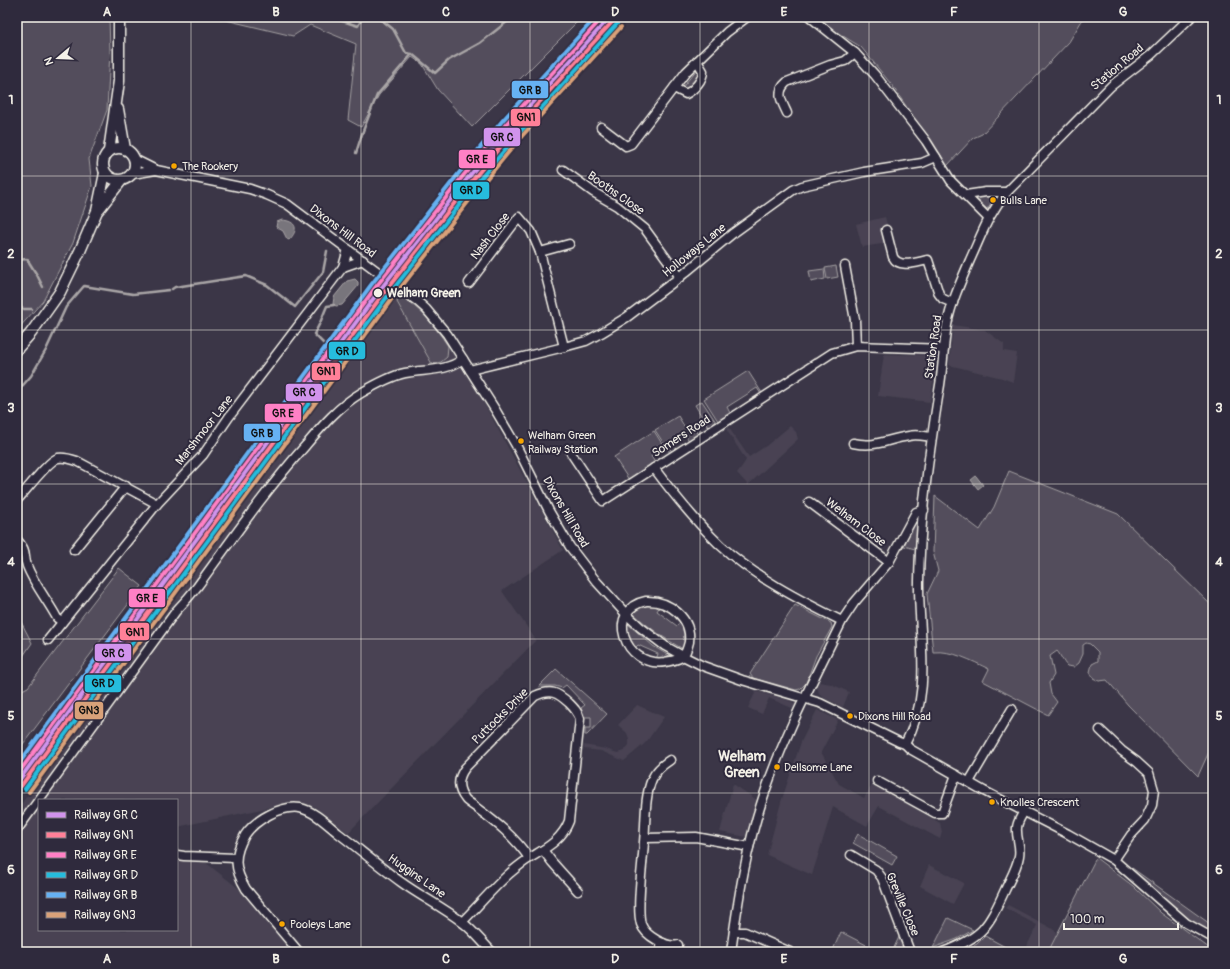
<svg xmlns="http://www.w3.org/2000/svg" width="1230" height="969" font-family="Pangolin,sans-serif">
  <rect width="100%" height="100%" fill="#3b3647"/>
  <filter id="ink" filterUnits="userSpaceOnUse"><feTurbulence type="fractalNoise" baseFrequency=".025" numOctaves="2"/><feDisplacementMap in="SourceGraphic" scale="8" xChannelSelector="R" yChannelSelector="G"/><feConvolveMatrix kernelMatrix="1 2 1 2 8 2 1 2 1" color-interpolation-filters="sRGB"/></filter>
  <g filter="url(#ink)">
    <g fill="#484352">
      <polygon points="885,217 896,257 888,243 862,247 856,224"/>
      <polygon points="390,290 414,305 435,326 469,375 563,550 502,591 536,640 348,833 315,807 295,802 177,827 177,800 39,800 39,930 177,930 177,860 205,862 238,888 292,952 17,952 17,810 175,587 318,393"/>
      <polygon points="953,325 985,330 1004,344 1004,351 1017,353 1013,382 1002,378 949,365"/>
      <polygon points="884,354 927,355 936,364 930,402 878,396"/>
      <polygon points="790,426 796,432 798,439 748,485 737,473 743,465 746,460 726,429 729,428 749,457 766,446"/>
      <polygon points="819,682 831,684 849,692 843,707 824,698 819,693 817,687"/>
      <polygon points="756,691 788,700 794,703 795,705 794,709 769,698 762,714 748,708"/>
      <polygon points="637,705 664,717 647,741 643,745 624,761 601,751 584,749 584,745 606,749 617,753 624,751 629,745 629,739 627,733 618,725"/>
      <polygon points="817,710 838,720 821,752 839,784 864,798 873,783 940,823 942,832 940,839 879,806 867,826 833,807 812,875 767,855 781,802 801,742"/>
      <polygon points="733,784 757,800 747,837 720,832"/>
      <polygon points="929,865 964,883 953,904 920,886"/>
      <polygon points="1008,905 1051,928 1058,933 1048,952 1039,952 1027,946 1037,925 1005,908"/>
    </g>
    <g fill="#534e5c" stroke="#a4a0a2">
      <polygon points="17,17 109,17 110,51 107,110 89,159 92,186 73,243 43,301 17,330"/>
      <polygon points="213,17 582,17 472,127 438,90 422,64 412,57 379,95 361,127 348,120 356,44 310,25 293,36"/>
      <polygon points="817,17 1084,17 1069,42 982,134 973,138 947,166 891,84 861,47 835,31"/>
      <polygon points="698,68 702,72 688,91 681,89"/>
      <polygon points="995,195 995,198 993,197 990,201 992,202 987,209 975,198 976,196"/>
      <polygon points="836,266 838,277 827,279 825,268"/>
      <polygon points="824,269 825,279 811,282 809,271"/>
      <path d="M399,296C422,309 434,325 448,346L447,357L441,362L432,364L397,302Z"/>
      <polygon points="748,371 762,393 761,394 757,388 727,407 730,413 718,421 704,399"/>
      <polygon points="702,401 716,422 708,427 695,405"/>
      <polygon points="678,416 689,434 695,430 698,435 689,441 685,434 668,445 672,452 670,453 655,430"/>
      <polygon points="654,431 664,447 651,456 655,463 629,480 614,457"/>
      <path d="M1009,471L1118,514L1213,607V743L1198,776L1128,705L1107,680L1099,681L1093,678L1090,672L1092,664L1098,661V652L1090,644L1086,643L1083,645V654L1079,663L1074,667L1067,666C1063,662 1060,654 1057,651L1050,656L1054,675L1049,683L1051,694L1057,702L1048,715L983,681L989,669C972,661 952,650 933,652L927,594L938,571L933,552L935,496L980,530L994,507Z"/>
      <polygon points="916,518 919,519 915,549 904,546"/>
      <polygon points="119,568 142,586 17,752 17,697 22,690 28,687"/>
      <path d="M641,604L660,606L657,611L677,626L681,621L689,638L683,649C665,639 648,627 633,613V611Z"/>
      <polygon points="795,605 831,623 832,627 816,656 806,683 800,689 796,690 753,678 750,674"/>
      <polygon points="17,614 32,643 17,665"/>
      <polygon points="626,624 628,624 653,646 671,657 669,659 656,659 658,654 638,645 634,649 628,638"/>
      <polygon points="556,669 607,714 587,735 585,735 585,728 591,728 591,717 584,717 581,708 585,705 566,685 562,688 555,686 539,686"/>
      <polygon points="858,834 897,856 892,865 853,843"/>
      <polygon points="1096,858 1133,886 1161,913 1209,948 1209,952 1048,952"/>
      <polygon points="1132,868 1213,926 1213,935 1178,912 1130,871"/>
      <polygon points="948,918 973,930 957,939 933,948"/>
      <polygon points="841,932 880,952 832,952"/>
      <polygon points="985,936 1009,949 1007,952 962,952 977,944"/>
      <polygon points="899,937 905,952 892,952"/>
    </g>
    <g fill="#78747b" stroke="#aaa6a7">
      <path d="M282,220C297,221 299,230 289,240L287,239L283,231L276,227L277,222Z"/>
      <polygon points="355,279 358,282 358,286 342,305 336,306 333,304 334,297 347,281"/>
      <polygon points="976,476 983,485 978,489 971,480"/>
    </g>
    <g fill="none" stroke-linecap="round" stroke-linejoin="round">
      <g stroke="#aaa6a7" stroke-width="2.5">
        <polyline points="330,17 358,26 363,17"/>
        <polyline points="378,17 393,29 406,53 412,54 435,73 449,60 480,43 513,17"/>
        <polyline points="356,153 363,131 377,95 412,54"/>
        <polyline points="17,260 27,259 37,275 43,287"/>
        <polyline points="172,289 175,287 246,276 267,285 295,307 323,272 327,251"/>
        <polyline points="17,302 22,309 32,309"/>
        <path d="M325,345L314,334C320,325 323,315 327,306L334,305"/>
        <polyline points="17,392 31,376 46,350 66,307 84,286 133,294 169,290"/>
      </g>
      <g stroke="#f4f1e8" stroke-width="11">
        <g id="minor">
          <polyline points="810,17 855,53 875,75 926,141 951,181 988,218"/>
          <path d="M674,88L686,94C694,90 703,80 703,71L697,61"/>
          <path d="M787,113C782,102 775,92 787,82L830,65L845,61L855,53"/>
          <polyline points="601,127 626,146 631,144 686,72 727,32 747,17"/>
          <polyline points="134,159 156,170 250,189 267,195 287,204 417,301 426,309 447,334 496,411 517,447 549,511 570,547 596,581 626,614 640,627 665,646 683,656 703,666 742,680 820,703 899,742 905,744 910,749 984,791 1068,834 1114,860 1186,923 1213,938"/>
          <polyline points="563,170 593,192 617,206 645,229 680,277"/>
          <polyline points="132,174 156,170"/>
          <polyline points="966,195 986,192 1007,192"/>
          <path d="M886,230L893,257C899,269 917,262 928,260L939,294L943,299L953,303"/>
          <polyline points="540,252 569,244"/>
          <polyline points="845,266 855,320 856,346"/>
          <polyline points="343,267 363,260"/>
          <polyline points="469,283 519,217 531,231 540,252 564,347"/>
          <polyline points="470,370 564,347 586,341 601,333 627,317 680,277 732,234 793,190 802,186 864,172 922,163 936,157"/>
          <path d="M853,443C877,448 887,439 909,436C916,434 924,436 931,437"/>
          <polyline points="571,453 603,501 832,353 856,346 944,349"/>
          <path d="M654,468C674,495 695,521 720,545C755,577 799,600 842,621"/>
          <path d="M17,500C25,492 49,460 58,458C64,457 71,459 77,461L157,504"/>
          <polyline points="809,502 889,562"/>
          <path d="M17,540C28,552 23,554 27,566C34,584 48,601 57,618L62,622"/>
          <polyline points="74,550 126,486"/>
          <path d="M646,601C669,600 692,618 689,642C688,646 686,653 683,656C679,660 670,661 665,662C623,668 605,609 646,601Z"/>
          <polyline points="48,640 157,504 203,455 229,417 343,267 348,249"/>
          <polyline points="1100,730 1122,751 1137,762 1149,773 1154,790 1152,805 1145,820 1131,835 1114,860"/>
          <path d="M905,744C934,692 918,636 919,581C920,517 929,454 939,391C943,370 943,347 947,325C951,303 961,281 970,260C982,234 988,214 1007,192L1111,86L1151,55L1191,17"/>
          <path d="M670,760C662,765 656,770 652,779C644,798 646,822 644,842C643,862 636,907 641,924C645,936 667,948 678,945"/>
          <polyline points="877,781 935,813 942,813 956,775"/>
          <polyline points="969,782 1012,709"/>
          <path d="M17,830L176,611L187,599L197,587C232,539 266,490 306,445C322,426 339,406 361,393C373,386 391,376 405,373C425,369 446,372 463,359"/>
          <polyline points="645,838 696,837 749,847"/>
          <polyline points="543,850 552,862 578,891"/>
          <polyline points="177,855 184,856 236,858"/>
          <polyline points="851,855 876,870 882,878 910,952"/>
          <path d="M462,922C478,906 493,888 510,873C516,868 523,862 530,858C546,848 562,840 569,821L580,719C578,712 574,708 569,703C557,692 551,689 535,696L465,768C457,779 457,789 466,800C491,819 511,832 529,858"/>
          <polyline points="734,932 745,932 790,952"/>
          <path d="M299,952L246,889C234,869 233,856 245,835C255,820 281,805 300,808C314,811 327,824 338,833C359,849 379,866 401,882C420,896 443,907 462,922C473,930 482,942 492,952"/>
          <polyline points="659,952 663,943"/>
          <path d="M731,952C738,900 746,848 763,798C783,737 814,679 842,621L854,603L889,562L916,512L924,510"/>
          <path d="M943,952C983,937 988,927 1005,890C1010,879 1017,868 1019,856C1021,846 1016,838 1017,828C1017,822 1021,817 1024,811"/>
        </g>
      </g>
      <g stroke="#f4f1e8" stroke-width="13">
        <g id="major">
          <polyline points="118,109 125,149"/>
          <circle cx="119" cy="164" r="16"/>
          <polyline points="109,151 119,81 119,17"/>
          <polyline points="99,209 121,181"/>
          <polyline points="17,349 31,333 60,292 80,251 97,211 105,173"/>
        </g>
      </g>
      <use href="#minor" stroke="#2f2a3d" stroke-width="8"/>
      <use href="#major" stroke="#2f2a3d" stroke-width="10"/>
      <g stroke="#2f2a3d" stroke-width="7">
        <polyline id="rail-1" points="17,783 379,291 467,179 511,126 610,17"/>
      </g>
      <g stroke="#2f2a3d" stroke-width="7">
        <polyline id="rail-2" points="21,786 383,294 471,182 515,129 614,20"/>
      </g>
      <g stroke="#2f2a3d" stroke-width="7">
        <polyline id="rail-3" points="17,775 375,288 463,176 507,123 603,17"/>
      </g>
      <g stroke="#2f2a3d" stroke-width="7">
        <polyline id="rail-4" points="25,789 387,297 475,185 519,133 617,24"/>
      </g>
      <g stroke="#2f2a3d" stroke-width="7">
        <polyline id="rail-5" points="17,766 371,285 459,173 503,120 596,17"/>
      </g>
      <g stroke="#2f2a3d" stroke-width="7">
        <polyline id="rail-6" points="29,792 391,300 479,188 522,136 621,27"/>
      </g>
      <use href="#rail-1" stroke="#d193ec" stroke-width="4"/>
      <use href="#rail-2" stroke="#ff8098" stroke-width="4"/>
      <use href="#rail-3" stroke="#ff80c5" stroke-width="4"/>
      <use href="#rail-4" stroke="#26bcdd" stroke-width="4"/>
      <use href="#rail-5" stroke="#66b1f2" stroke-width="4"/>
      <use href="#rail-6" stroke="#d9a179" stroke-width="4"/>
    </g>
  </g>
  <path fill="none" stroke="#f4f1e8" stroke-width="1" stroke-opacity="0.55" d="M191,17V952M361,17V952M530,17V952M700,17V952M869,17V952M1039,17V952M17,176H1213M17,330H1213M17,484H1213M17,639H1213M17,793H1213"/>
  <g fill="#f7a600" stroke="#2f2a3d" stroke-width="1.5">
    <circle cx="174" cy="166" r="3.5"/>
    <circle cx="993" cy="200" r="3.5"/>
    <circle cx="521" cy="441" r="3.5"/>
    <circle cx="850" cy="716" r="3.5"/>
    <circle cx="777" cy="767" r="3.5"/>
    <circle cx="992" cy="802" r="3.5"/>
    <circle cx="282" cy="924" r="3.5"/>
  </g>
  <circle fill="#f4f1e8" stroke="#2f2a3d" stroke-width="1.5" cx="378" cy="293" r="5"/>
  <g text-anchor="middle" stroke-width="4" stroke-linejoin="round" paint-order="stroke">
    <g font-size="11" fill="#f4f1e8" stroke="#2f2a3d" text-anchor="start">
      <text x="182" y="170">The Rookery</text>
      <text x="1000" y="204">Bulls Lane</text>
      <text x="528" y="439">Welham Green<tspan x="528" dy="14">Railway Station</tspan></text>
      <text x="858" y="720">Dixons Hill Road</text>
      <text x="784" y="771">Dellsome Lane</text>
      <text x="1000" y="806">Knolles Crescent</text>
      <text x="290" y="928">Pooleys Lane</text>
    </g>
    <g font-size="12" fill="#f4f1e8" stroke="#2f2a3d">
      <text transform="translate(1117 67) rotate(-40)" y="4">Station Road</text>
      <text transform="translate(616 193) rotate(35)" y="4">Booths Close</text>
      <text transform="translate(343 231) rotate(37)" y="4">Dixons Hill Road</text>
      <text transform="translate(490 236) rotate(-52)" y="4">Nash Close</text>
      <text transform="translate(694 250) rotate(-39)" y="4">Holloways Lane</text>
      <text transform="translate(933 347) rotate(-82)" y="4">Station Road</text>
      <text transform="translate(204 430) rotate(-52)" y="4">Marshmoor Lane</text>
      <text transform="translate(681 436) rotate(-33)" y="4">Somers Road</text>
      <text transform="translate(566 512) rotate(60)" y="4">Dixons Hill Road</text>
      <text transform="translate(856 522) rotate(37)" y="4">Welham Close</text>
      <text transform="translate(500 716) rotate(-45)" y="4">Puttocks Drive</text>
      <text transform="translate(417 876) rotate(35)" y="4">Huggins Lane</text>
      <text transform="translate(903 904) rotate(67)" y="4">Greville Close</text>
    </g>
    <g font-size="12" font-weight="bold" fill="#f4f1e8" stroke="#2f2a3d" text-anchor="start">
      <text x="387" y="297">Welham Green</text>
    </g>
    <g font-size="14" font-weight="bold" fill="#f4f1e8" stroke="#2f2a3d">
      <text x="742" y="761">Welham<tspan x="742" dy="16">Green</tspan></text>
    </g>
  </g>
  <g stroke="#2f2a3d" stroke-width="1.5">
    <rect x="511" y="80" width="38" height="19" rx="4" fill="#66b1f2"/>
    <rect x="510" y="108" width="31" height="19" rx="4" fill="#ff8098"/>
    <rect x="483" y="127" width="38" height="20" rx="4" fill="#d193ec"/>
    <rect x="458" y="149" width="38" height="20" rx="4" fill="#ff80c5"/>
    <rect x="452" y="181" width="38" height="19" rx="4" fill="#26bcdd"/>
    <rect x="328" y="341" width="38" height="19" rx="4" fill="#26bcdd"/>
    <rect x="311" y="362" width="30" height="19" rx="4" fill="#ff8098"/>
    <rect x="285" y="383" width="38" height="19" rx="4" fill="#d193ec"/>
    <rect x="264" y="403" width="38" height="20" rx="4" fill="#ff80c5"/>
    <rect x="243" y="423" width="38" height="19" rx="4" fill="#66b1f2"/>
    <rect x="128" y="588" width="38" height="20" rx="4" fill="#ff80c5"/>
    <rect x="119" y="622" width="31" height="19" rx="4" fill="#ff8098"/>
    <rect x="94" y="643" width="38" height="19" rx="4" fill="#d193ec"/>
    <rect x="84" y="674" width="38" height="19" rx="4" fill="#26bcdd"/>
    <rect x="74" y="701" width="30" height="19" rx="4" fill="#d9a179"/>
  </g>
  <g font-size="11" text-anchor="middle" font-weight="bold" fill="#111">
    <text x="530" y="94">GR B</text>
    <text x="526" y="121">GN1</text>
    <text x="502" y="141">GR C</text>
    <text x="477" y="163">GR E</text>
    <text x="471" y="194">GR D</text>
    <text x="347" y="355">GR D</text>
    <text x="326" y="375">GN1</text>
    <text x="304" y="396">GR C</text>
    <text x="283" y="417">GR E</text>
    <text x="262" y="437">GR B</text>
    <text x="147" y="602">GR E</text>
    <text x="135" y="636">GN1</text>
    <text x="113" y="657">GR C</text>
    <text x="103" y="687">GR D</text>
    <text x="89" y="714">GN3</text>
  </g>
  <rect width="1230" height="969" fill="none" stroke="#2f2a3d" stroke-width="44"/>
  <rect x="38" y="799" width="140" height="132" fill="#2f2a3d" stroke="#7e7a81"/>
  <rect x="46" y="812" width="20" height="6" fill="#d193ec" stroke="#7e7a81"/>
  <text x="74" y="819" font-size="12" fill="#f4f1e8">Railway GR C</text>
  <rect x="46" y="832" width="20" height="6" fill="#ff8098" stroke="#7e7a81"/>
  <text x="74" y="839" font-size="12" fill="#f4f1e8">Railway GN1</text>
  <rect x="46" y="852" width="20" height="6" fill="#ff80c5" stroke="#7e7a81"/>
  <text x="74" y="859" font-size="12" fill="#f4f1e8">Railway GR E</text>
  <rect x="46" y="872" width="20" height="6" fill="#26bcdd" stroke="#7e7a81"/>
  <text x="74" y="879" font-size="12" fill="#f4f1e8">Railway GR D</text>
  <rect x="46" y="892" width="20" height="6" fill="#66b1f2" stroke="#7e7a81"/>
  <text x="74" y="899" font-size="12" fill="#f4f1e8">Railway GR B</text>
  <rect x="46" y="912" width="20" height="6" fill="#d9a179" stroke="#7e7a81"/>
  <text x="74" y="919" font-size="12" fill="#f4f1e8">Railway GN3</text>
  <g transform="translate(58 58) rotate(251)" stroke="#2f2a3d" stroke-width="3" paint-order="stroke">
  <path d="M0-3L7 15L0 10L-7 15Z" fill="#f4f1e8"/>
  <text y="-6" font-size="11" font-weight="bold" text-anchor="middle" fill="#f4f1e8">N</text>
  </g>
  <path d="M1064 923v6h114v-6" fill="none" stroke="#f4f1e8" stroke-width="2"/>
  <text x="1070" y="923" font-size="12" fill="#f4f1e8" stroke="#2f2a3d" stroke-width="3" paint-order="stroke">100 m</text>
  <rect x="22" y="22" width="1186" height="925" fill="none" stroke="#f4f1e8" stroke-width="1.5"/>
  <g font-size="13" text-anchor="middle" font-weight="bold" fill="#f4f1e8">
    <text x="107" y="16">A</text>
    <text x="276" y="16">B</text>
    <text x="446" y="16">C</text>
    <text x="615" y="16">D</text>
    <text x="784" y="16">E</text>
    <text x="954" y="16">F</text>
    <text x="1123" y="16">G</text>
    <text x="11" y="104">1</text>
    <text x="1219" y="104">1</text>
    <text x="11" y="258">2</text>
    <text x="1219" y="258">2</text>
    <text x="11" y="412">3</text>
    <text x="1219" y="412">3</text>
    <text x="11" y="566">4</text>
    <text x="1219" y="566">4</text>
    <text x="11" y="720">5</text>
    <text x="1219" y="720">5</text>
    <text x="11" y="874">6</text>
    <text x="1219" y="874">6</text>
    <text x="107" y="963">A</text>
    <text x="276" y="963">B</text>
    <text x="446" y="963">C</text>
    <text x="615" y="963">D</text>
    <text x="784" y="963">E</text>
    <text x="954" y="963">F</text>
    <text x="1123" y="963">G</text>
  </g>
</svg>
